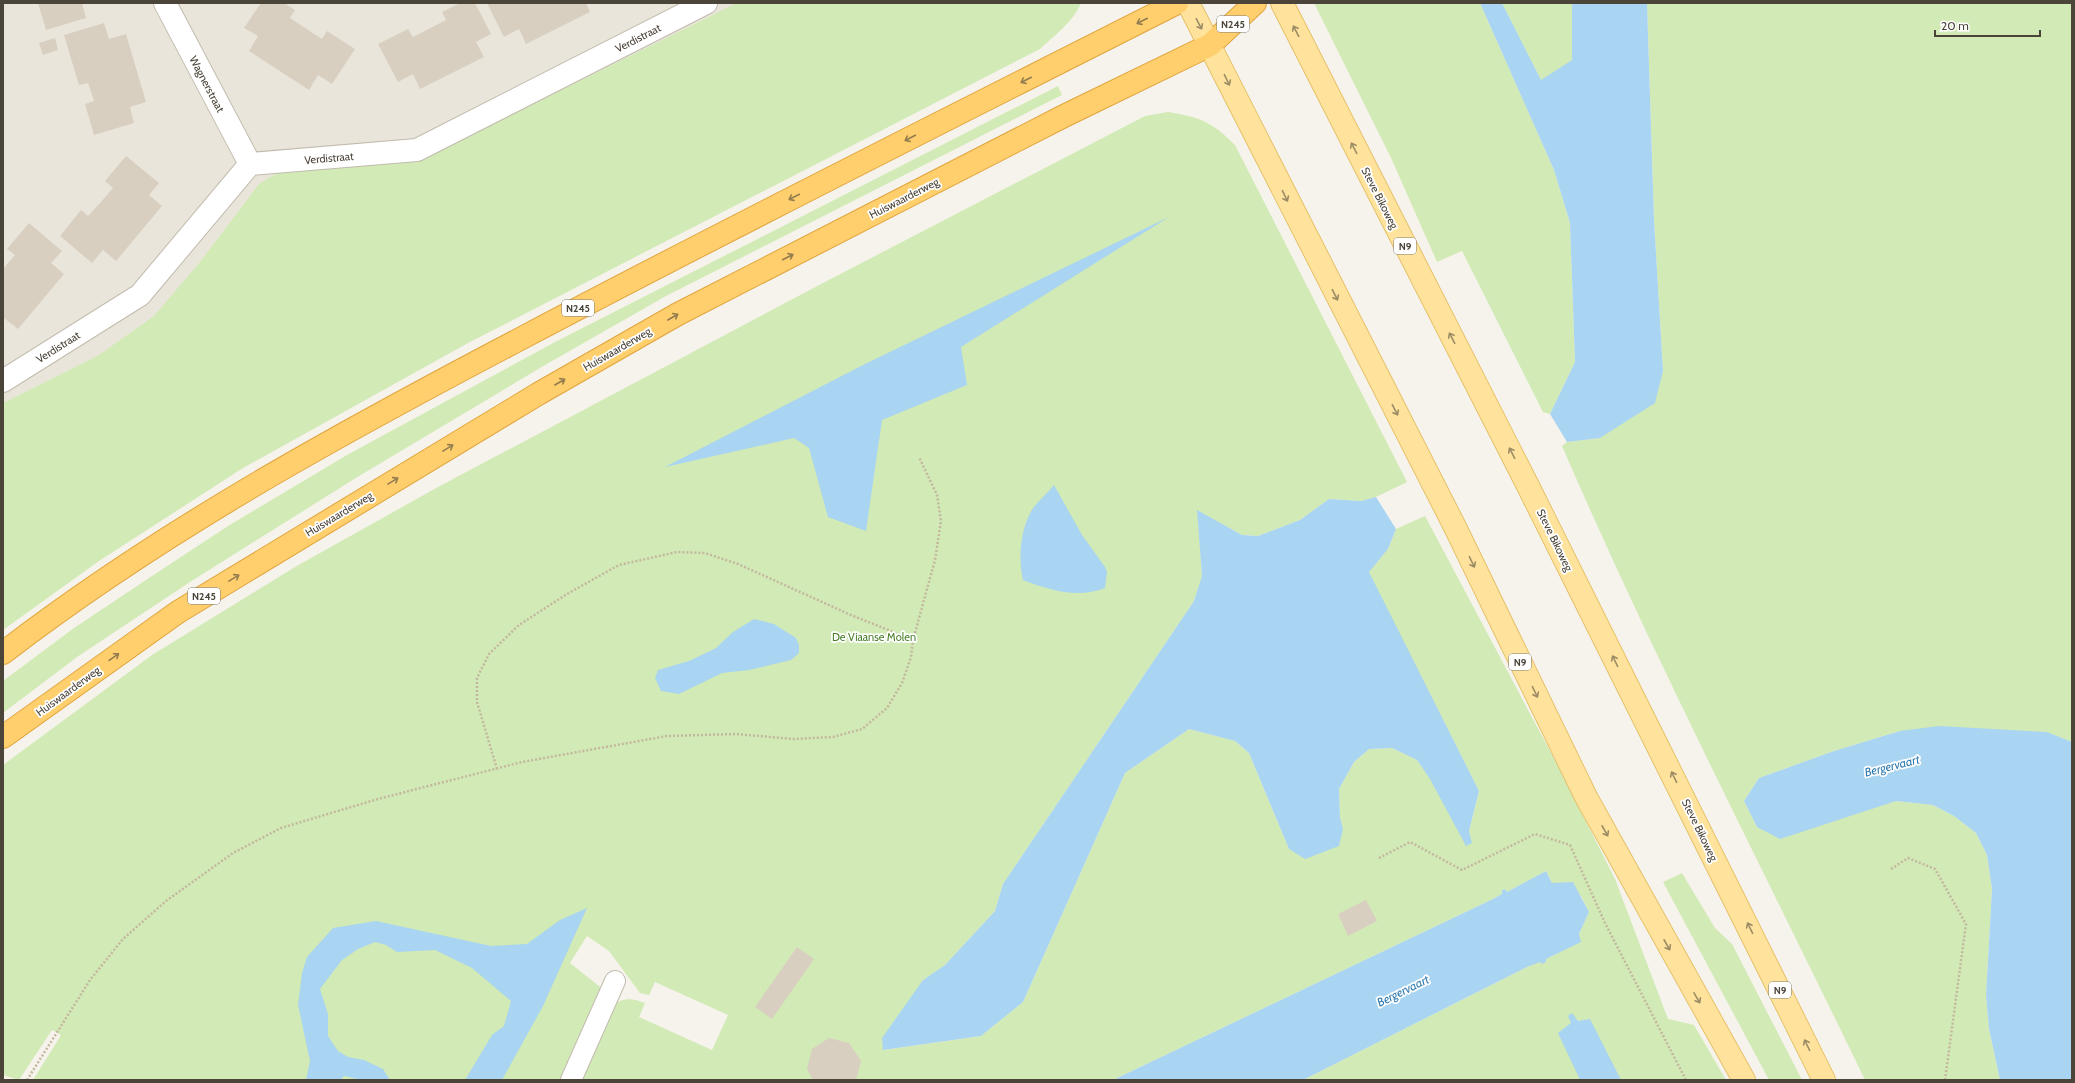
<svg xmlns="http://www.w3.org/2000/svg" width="2075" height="1083" font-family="Cabin,sans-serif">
  <rect width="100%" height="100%" fill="#f6f3ec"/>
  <polygon fill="#eae5da" points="3,3 1020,3 3,592"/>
  <g fill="#d2eab5">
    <path d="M737,3H1081C1074,21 1054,36 1040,49L468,343L243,468L99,561L3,630V403L99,355L154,316L200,262L259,184L272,176L284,171L422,159Z"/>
    <polygon points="1314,3 1480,3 1554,170 1570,223 1575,362 1550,414 1543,412 1462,251 1437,262 1392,160"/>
    <polygon points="1502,3 1572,3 1572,60 1541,81"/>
    <path d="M1647,3H2072V742L2046,732L1900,731L1834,751L1759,778L1744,801L1757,827L1875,806L1896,801L1933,805L1954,816L1976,833L1987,855L1992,889L1986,995L1989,1029L2000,1080H1865C1763,869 1655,661 1562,446L1567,442L1600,438L1663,371L1654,220Z"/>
    <polygon points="1058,86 1062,95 666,296 545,365 359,476 190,582 77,657 3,713 3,681 74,628 152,576 228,526 347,455 557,341"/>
    <path d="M1168,112C1200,117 1212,122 1235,145L1407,482L1376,497L1361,501L1329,499L1300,520L1258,536L1242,535L1198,511L1202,577L1194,601L1003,884L995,911L945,965L923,980L883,1050L981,1036L1023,1002L1125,773L1189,729L1235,741L1249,753L1289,849L1343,829L1340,817L1339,789L1354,762L1369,749L1392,748L1417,760L1469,831L1479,791L1368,572L1388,549L1396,529L1425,516L1559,768L1615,879L1668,1019L1694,1025L1726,1080H1303L1527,967L1541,961L1546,962V959L1580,942L1579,934L1589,912L1581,896L1552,883L1546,871L1507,892L1505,889L1502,890L1503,894L1493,899L1113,1080H577L610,1006C623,998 631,997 645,1003L639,1017L712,1050L728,1015L655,982L649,995L640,993L609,951L587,936L570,963L604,990L594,1001L562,1080H33L61,1035L52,1030L19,1080L3,1075V765L152,655L295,567L438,487L823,283L1145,116Z"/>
    <polygon points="1682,873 1715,928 1732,944 1802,1080 1769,1080 1663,882"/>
  </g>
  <g fill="#a9d4f2">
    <polygon points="1480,3 1502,3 1541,80 1572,60 1572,3 1647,3 1654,220 1663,371 1655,403 1600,438 1567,442 1550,414 1575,362 1570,223 1554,170"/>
    <polygon points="1169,217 961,347 967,385 882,420 866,531 828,517 809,448 794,438 665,467 865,364"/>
    <path d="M1054,485L1082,535L1105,567L1107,572L1105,588C1078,599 1049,590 1023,580C1018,558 1020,529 1033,508C1039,500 1048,493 1054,485Z"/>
    <polygon points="1376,497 1396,529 1388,549 1369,572 1479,791 1469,831 1472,843 1466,846 1430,779 1417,760 1392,748 1369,749 1354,762 1339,789 1340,817 1343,829 1339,846 1305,859 1289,849 1249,753 1235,741 1189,729 1125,773 1023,1002 981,1036 883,1050 882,1038 923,980 945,965 995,911 1003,884 1194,601 1202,576 1197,510 1242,535 1258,536 1300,520 1329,499 1361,501"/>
    <polygon points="754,619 774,624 796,638 799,645 799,653 791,660 749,670 722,673 679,694 661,691 655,678 658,670 689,661 716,648 733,632"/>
    <polygon points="1939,726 2047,732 2072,742 2072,1080 2000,1080 1989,1029 1986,995 1992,889 1987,855 1976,833 1954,816 1933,805 1896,801 1780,839 1757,827 1744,801 1759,778 1834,751 1900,731"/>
    <polygon points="1546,871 1552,883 1573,882 1589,912 1579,934 1581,942 1546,959 1546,962 1542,964 1540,962 1527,967 1303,1080 1113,1080 1493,899 1502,894 1502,890 1505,889 1507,892"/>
    <polygon points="587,908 543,1006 502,1080 465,1080 492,1035 504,1026 511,1001 472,968 435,950 397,952 386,945 375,942 358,949 342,960 320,989 328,1014 328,1036 338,1051 348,1057 364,1060 383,1069 390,1080 361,1080 344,1076 341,1080 306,1080 310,1061 298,1005 302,973 307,957 333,928 376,921 491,946 527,944 560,920"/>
    <polygon points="1572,1013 1578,1021 1590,1019 1621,1080 1580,1080 1558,1033 1571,1023 1568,1016"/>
  </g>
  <g fill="#d8cfc1">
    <polygon points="38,3 82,3 86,18 46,30"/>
    <polygon points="261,3 284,3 295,10 290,18 322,39 327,31 355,49 332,84 318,75 309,90 249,51 258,36 244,28"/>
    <polygon points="460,3 475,3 491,34 476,42 484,57 420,89 413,74 398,82 378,44 408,29 413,37 446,20 442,12"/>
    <polygon points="487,3 586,3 590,12 526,44 519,29 504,37"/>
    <polygon points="104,23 109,39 126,34 146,102 130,107 134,123 94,135 85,104 94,101 88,83 79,85 64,35"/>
    <polygon points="55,38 58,50 43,55 39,43"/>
    <polygon points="126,156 159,183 149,195 162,206 116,261 103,250 92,263 60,236 81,210 88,216 101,202 113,188 105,181"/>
    <polygon points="29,223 62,251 51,263 64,274 18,329 4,318 3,320 3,269 15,255 7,249"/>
    <polygon points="1366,900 1377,921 1348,936 1338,914"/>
    <polygon points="797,947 814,959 772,1019 755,1007"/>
    <polygon points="829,1038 849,1043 861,1061 856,1080 813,1080 807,1069 812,1049"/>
  </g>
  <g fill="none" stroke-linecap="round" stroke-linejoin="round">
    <g stroke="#c2bbae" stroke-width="22">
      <polyline id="lane" points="571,1080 615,981"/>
    </g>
    <g stroke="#c2bbae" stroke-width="24">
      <g id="street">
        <polyline points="165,3 250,164"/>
        <polyline points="3,381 140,295 250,164 417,150 706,3"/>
      </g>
    </g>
    <g stroke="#e6c16a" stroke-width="24">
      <g id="primary">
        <polyline points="1188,3 1455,527 1586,797 1744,1080"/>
        <polyline points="1282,3 1529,488 1824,1080"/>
      </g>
    </g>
    <g stroke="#e0a43c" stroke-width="24">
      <g id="highway">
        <path d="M3,653C164,529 343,432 522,338C739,223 958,114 1177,3"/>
        <polyline points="3,737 178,612 538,394 678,314 1064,116 1210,45 1255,3"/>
      </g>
    </g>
    <g stroke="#c4b79f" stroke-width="2.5" stroke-dasharray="2 2" stroke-linecap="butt">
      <polyline points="497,769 477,702 477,678 489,654 519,625 567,594 619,565 677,552 705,553 738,564 851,615 913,640"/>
      <polyline points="1379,858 1410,842 1462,870 1535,834 1570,845 1605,923 1686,1080"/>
      <polyline points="1891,869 1908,858 1935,869 1966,924 1945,1080"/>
      <polyline points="27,1080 90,980 123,939 166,901 233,853 281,828 378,799 522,762 667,736 736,734 793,739 833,737 862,729 887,708 902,683 911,657 913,640 935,560 941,521 937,495 919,457"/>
    </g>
    <use href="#lane" stroke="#fff" stroke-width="20"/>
    <use href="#street" stroke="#fff" stroke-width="22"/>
    <use href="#primary" stroke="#ffe39c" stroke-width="22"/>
    <use href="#highway" stroke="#ffcf6e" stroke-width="22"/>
  </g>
  <defs><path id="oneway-shaft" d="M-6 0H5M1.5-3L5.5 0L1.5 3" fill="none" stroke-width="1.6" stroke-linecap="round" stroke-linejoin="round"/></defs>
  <g stroke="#937c4e">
    <use href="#oneway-shaft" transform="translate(1142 21) rotate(153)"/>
    <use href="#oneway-shaft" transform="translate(1026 80) rotate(153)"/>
    <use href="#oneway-shaft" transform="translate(910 138) rotate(153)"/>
    <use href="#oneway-shaft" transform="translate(794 197) rotate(153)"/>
    <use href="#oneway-shaft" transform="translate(788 257) rotate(-27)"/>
    <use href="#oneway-shaft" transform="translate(673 317) rotate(-30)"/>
    <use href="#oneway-shaft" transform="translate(560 382) rotate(-30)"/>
    <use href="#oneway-shaft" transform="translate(448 448) rotate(-31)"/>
    <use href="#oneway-shaft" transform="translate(393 481) rotate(-31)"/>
    <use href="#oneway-shaft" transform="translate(234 578) rotate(-31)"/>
    <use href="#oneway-shaft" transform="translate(114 657) rotate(-35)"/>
  </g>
  <g stroke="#9c8c66">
    <use href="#oneway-shaft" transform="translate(1199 24) rotate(62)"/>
    <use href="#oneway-shaft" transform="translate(1296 31) rotate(-117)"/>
    <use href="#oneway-shaft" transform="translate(1227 80) rotate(64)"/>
    <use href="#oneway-shaft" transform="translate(1354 148) rotate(-117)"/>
    <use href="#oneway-shaft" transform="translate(1285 196) rotate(64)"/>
    <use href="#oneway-shaft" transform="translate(1335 295) rotate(63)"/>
    <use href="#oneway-shaft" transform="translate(1452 338) rotate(-117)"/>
    <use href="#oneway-shaft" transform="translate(1395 410) rotate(63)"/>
    <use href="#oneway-shaft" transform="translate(1512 453) rotate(-117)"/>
    <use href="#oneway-shaft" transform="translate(1472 562) rotate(64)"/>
    <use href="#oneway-shaft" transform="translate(1615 661) rotate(-116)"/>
    <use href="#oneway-shaft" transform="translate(1535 692) rotate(64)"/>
    <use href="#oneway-shaft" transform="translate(1674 777) rotate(-116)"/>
    <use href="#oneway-shaft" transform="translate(1605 831) rotate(61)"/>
    <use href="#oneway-shaft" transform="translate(1750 928) rotate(-116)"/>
    <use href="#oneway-shaft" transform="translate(1667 945) rotate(61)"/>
    <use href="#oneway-shaft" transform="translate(1697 998) rotate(60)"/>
    <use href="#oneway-shaft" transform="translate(1807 1045) rotate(-116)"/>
  </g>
  <g text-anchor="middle" stroke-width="3.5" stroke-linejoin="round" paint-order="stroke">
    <g fill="#fff" stroke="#817c74" stroke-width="1">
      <rect x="1217" y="16" width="32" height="16" rx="3"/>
      <rect x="1394" y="238" width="22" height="16" rx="3"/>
      <rect x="562" y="300" width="32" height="16" rx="3"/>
      <rect x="188" y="588" width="32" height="16" rx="3"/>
      <rect x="1509" y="654" width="22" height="16" rx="3"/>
      <rect x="1769" y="982" width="22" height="16" rx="3"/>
    </g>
    <g font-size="10" font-weight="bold" fill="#4b4439">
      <text x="1233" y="28">N245</text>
      <text x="1405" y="250">N9</text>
      <text x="578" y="312">N245</text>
      <text x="204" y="600">N245</text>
      <text x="1520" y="666">N9</text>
      <text x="1780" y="994">N9</text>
    </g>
    <g font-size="11" fill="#4b4439" stroke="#fff">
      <text transform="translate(638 38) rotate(-27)" y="4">Verdistraat</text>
      <text transform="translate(207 84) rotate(62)" y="4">Wagnerstraat</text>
      <text transform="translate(329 158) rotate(-5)" y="4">Verdistraat</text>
      <text transform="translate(904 198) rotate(-27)" y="4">Huiswaarderweg</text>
      <text transform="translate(1380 198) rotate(63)" y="4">Steve Bikoweg</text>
      <text transform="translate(58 347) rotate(-32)" y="4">Verdistraat</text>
      <text transform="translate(617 349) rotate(-30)" y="4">Huiswaarderweg</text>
      <text transform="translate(339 514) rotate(-31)" y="4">Huiswaarderweg</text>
      <text transform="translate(1555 540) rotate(64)" y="4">Steve Bikoweg</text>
      <text transform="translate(68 691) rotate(-36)" y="4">Huiswaarderweg</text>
      <text transform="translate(1700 830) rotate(64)" y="4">Steve Bikoweg</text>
    </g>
    <g font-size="11" fill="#4a7f2a" stroke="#fff">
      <text x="874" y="641">De Viaanse Molen</text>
    </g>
    <g font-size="12" font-style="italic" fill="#2e7ab2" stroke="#fff">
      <text transform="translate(1892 766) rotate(-14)" y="4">Bergervaart</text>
      <text transform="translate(1403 991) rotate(-26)" y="4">Bergervaart</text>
    </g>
  </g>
  <rect width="2075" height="1083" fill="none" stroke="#4b4439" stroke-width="8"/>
  <path d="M1935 30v6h105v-6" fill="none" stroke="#4b4439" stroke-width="2"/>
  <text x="1941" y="30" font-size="12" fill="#4b4439" stroke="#ffffff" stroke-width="3" paint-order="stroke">20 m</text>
</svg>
